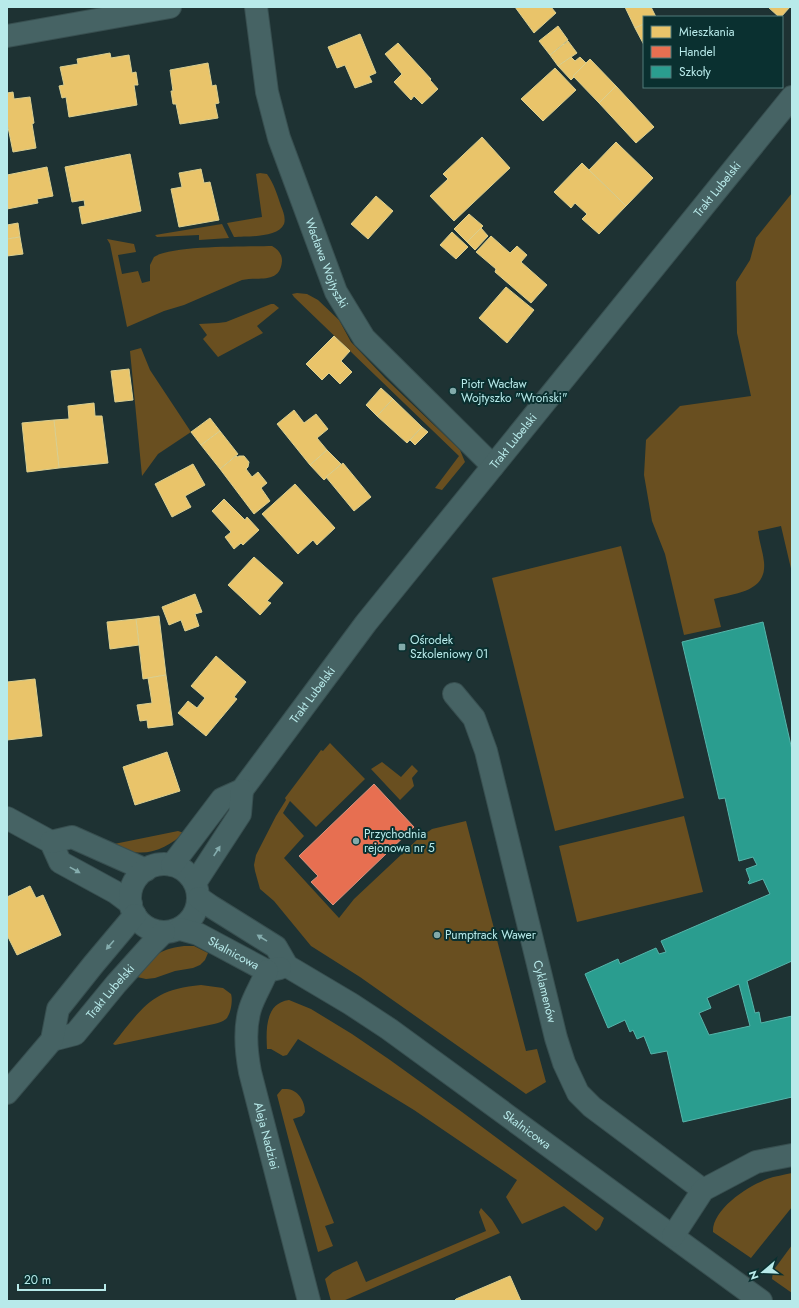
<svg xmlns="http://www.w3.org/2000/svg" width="799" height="1308" font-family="Jost,sans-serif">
  <rect width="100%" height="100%" fill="#1e3233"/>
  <g fill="#694f20">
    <path d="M260,173L267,174C274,184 277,194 281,206C283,211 286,218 284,224C278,238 247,236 234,237L227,223L262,217L256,174Z"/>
    <path d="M792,193V573L781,526L758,531C759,541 763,552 764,562C767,592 736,593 714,599L721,627L684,635L665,554L652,521L644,475L646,440L680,406L751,396L737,333L736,282L750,260L756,238Z"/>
    <polygon points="222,224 229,238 199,240 199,235 157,237 155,235"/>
    <path d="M107,239L134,244L136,252L118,255L122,274L138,271L142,283L150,281V265L154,257C172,245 247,247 272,246C278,249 282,254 282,261C280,285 258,276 242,280L184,305L164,311L127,327L110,244Z"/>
    <polygon points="297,293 307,294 318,300 339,320 351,342 385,378 460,450 465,462 442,490 435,488 459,456 294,297 292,294"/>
    <polygon points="271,304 274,304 279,308 257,326 263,333 218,357 203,339 207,335 199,324 218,323 226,322"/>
    <polygon points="141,348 150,370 191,432 158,454 142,476 130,351"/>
    <polygon points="621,546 684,798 555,831 492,578"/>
    <polygon points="330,743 365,779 316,827 290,801 283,813 304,836 284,858 339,918 354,899 419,838 432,829 466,821 526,1051 537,1049 546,1082 526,1094 360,977 311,946 274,901 260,889 255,871 254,865 256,855 276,816 286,800 285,798 321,750 323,751"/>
    <polygon points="382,762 401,777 412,765 418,771 412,778 414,786 400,800 371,769"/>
    <polygon points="684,816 703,892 577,922 559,846"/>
    <path d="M178,831L184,833C171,845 153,855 134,852C127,851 120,847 114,844Z"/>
    <path d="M184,946H194L208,953L205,960L200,965L193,968L175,971L155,978L146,979L137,977C154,956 156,950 184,946Z"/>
    <path d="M201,985L223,988L231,994C233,1000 231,1014 226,1019C222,1022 218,1023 214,1024L115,1045L113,1044C142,1008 152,989 201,985Z"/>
    <path d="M289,1000L311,1009L352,1034L390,1060L462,1112L604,1218L600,1227L596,1231L564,1206L522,1224L506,1197L517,1180L414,1110L298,1039L287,1055L283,1056L271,1049H267C266,1030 265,1003 289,1000Z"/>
    <path d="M287,1089C298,1090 305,1101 305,1112L302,1116L293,1119L334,1223L325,1226L333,1246L318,1252L277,1095L282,1089Z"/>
    <path d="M792,1173V1207L751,1258L713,1232C712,1209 748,1186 767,1179C775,1176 784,1175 792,1173Z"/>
    <polygon points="481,1208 492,1220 500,1233 343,1301 331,1301 325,1279 333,1272 357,1261 366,1282 486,1231 479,1212"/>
    <polygon points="792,1245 792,1293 772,1279 773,1271"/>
  </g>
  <g fill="#e9c46a" stroke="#dacf90">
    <polygon points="515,7 551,7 556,13 534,33"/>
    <polygon points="625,7 651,7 656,17 644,17 644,24 635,28"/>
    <polygon points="768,7 790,7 781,17 779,17"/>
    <polygon points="644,24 644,45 635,28"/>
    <polygon points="558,26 568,40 550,55 539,41"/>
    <polygon points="360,34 376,73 369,76 372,82 355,88 345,65 337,68 328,47"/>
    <polygon points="568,41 577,53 558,66 550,55"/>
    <polygon points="398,43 431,79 430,80 438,89 422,104 414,96 411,100 394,82 402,74 385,54"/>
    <polygon points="110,53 111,58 129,55 132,73 136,72 138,85 134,85 137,105 69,117 66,97 62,98 59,86 64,85 60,67 78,64 77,59"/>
    <polygon points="571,57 575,61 580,57 586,63 573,76 574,77 571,80 558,66"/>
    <polygon points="590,59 616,86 599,103 573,76"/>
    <polygon points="208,63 212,86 216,85 219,103 215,104 218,118 180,124 176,104 173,104 171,91 173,91 170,70"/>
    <polygon points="555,68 576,90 543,121 521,99"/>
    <polygon points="616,86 654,127 636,143 599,103"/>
    <polygon points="13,92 14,99 30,97 34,123 32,124 36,148 13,152 8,127 7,128 7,93"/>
    <polygon points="482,137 510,168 454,221 430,196 448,179 443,174"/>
    <polygon points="616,142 653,178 626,206 589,170"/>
    <polygon points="130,154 141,211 82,224 79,207 85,206 84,200 72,202 65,167"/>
    <polygon points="582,163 626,206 599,234 582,219 587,214 575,203 571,208 554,192"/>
    <polygon points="47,167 53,196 37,199 38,203 7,209 7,175"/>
    <polygon points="201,169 204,183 210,182 219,220 179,227 171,189 182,187 179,173"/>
    <polygon points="376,196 393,211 368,239 351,224"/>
    <polygon points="469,214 483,226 467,242 454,229"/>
    <polygon points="18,223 20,237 7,239 7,225"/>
    <polygon points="481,228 488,236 475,250 467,242"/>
    <polygon points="452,232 468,247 456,259 440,245"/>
    <polygon points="491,236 510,253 517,246 527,255 521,262 547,285 531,303 495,272 496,269 476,252"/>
    <polygon points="20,237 23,254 7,256 7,239"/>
    <polygon points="506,287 534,310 507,343 479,318"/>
    <polygon points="334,336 350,351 341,361 352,372 340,384 329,373 322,380 306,364"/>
    <polygon points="129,369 133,400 115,402 111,371"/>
    <polygon points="381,388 393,399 377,416 366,405"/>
    <polygon points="393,399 422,427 407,443 377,416"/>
    <polygon points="94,403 95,416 102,416 108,463 59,468 54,420 69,419 68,406"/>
    <polygon points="294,410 304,423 316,414 328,429 317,438 327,450 310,465 277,424"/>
    <polygon points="210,418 220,431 201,445 191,432"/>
    <polygon points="54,420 59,468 27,472 22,423"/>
    <polygon points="422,427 428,432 415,445 410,440"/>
    <polygon points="220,431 238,454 220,469 201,445"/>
    <polygon points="327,450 341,464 324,480 310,465"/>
    <polygon points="236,456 237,457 239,456 244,456 249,462 248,467 246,469 252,477 258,472 267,483 261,488 270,501 254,514 220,469"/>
    <polygon points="343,463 371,497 354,511 326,477"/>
    <polygon points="193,464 205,485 185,496 191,507 172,517 155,484"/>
    <polygon points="295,484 335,528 317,545 313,540 298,554 262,514"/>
    <polygon points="224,499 245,520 247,517 259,530 243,545 241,543 234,549 225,537 231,532 212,511"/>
    <polygon points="254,557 283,583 267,601 271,603 260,615 228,585"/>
    <polygon points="195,594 202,612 195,614 199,626 185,631 181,620 169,625 162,607"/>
    <polygon points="159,616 166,675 143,679 136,619"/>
    <polygon points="136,619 139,645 110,649 107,622"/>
    <polygon points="216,656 246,682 234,697 237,699 206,736 178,713 188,701 197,708 205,698 191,686"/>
    <polygon points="166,675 173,725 148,728 147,720 140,721 137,705 152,703 148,678"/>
    <polygon points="35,679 42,736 7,740 7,682"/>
    <polygon points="167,752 180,791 135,805 123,767"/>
    <polygon points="30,886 36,898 43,895 61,935 17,955 7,935 7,897"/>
    <polygon points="510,1276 521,1301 454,1301 456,1299"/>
  </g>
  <polygon fill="#e76f51" stroke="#d9947f" points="374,784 414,827 333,905 311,882 318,876 299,856"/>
  <path fill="#2a9d8f" stroke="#55b4aa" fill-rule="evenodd" d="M763,622L792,750V961L747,981L755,1013L759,1012L761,1023L792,1016V1097L683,1122L667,1051L651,1054L644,1036L637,1039L633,1030L630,1032L625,1020L608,1028L585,974L618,959L620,964L656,948L659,954L666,952L661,941L770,894L763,879L749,884L748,882L750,880L746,869L757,865L753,857L739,861L725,798L719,799L682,642ZM739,984L750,1026L709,1035L699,1013L711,1008L707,998Z"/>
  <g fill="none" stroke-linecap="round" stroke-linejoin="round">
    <g stroke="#384f50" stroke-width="24">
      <g id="minor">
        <path id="s1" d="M256,7L267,92L279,138L336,292L364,338L493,466"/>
        <polyline points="7,36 170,7"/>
        <path id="s2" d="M454,694L474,718L486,751L556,1038L564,1063L578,1093L592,1107L703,1190"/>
        <polyline points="7,818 51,842 60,862 115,892 131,904"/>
        <polyline points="51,842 72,837 146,870"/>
        <circle cx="164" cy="898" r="34"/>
        <path id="s3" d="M172,865L222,799L242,790L366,623L792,97"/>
        <polyline points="195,883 240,814 242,790"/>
        <path id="s4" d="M199,898L212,907L276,947L287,966L351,1004L389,1029L761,1301"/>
        <path id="s5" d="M180,929L198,934L267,971L280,968"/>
        <path id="s6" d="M267,971C262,984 254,996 250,1009C244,1029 246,1051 250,1072L309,1301"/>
        <path id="s7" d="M52,1040L75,1034L116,984L151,945L164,932"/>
        <polyline points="7,1093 52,1040 58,1009 93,965 135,915"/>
        <polyline points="673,1236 703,1190 756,1162 792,1155"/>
      </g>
    </g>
    <use href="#minor" stroke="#466364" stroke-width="22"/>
  </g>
  <defs><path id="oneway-solid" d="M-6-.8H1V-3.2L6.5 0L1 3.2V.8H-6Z"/></defs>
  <g fill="#85adae">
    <use href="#oneway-solid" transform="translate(217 851) rotate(-57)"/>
    <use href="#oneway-solid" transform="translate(75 870) rotate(29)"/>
    <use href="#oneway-solid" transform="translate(262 938) rotate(-148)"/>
    <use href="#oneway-solid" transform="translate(110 945) rotate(131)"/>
  </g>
  <g fill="#82aaaa" stroke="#0a3030" stroke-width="1.5">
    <circle cx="453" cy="391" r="4"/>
    <rect x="398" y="643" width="8" height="8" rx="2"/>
    <circle cx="356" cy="841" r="4"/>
    <circle cx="437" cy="935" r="4"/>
  </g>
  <g text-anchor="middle" stroke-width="4" stroke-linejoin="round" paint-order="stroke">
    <g font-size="12" fill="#b8eaea" stroke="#0a3030">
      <text dy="4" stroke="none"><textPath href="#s3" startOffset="871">Trakt Lubelski</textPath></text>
      <text dy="4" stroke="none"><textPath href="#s1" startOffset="267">Wacława Wojtyszki</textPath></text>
      <text dy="4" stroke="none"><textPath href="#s3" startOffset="547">Trakt Lubelski</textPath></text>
      <text dy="4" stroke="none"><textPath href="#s3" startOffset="223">Trakt Lubelski</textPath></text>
      <text dy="4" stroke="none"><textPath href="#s5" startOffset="59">Skalnicowa</textPath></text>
      <text dy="4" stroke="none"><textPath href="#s7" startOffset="79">Trakt Lubelski</textPath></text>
      <text dy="4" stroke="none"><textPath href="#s2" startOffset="314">Cyklamenów</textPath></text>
      <text dy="4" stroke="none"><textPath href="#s4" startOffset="404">Skalnicowa</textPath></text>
      <text dy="4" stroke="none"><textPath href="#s6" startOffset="171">Aleja Nadziei</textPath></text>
    </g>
    <g font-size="12" fill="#b8eaea" stroke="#0a3030" text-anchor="start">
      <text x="461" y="388">Piotr Wacław<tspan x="461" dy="14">Wojtyszko "Wroński"</tspan></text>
      <text x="410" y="644">Ośrodek<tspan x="410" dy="14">Szkoleniowy 01</tspan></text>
      <text x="364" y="838">Przychodnia<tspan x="364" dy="14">rejonowa nr 5</tspan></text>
      <text x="445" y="939">Pumptrack Wawer</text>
    </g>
  </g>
  <rect width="799" height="1308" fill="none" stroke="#b8eaea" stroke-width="16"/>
  <rect x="643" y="16" width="140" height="72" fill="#0a3030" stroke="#507a7a"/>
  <rect x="651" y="26" width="20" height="12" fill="#e9c46a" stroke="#507a7a"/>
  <text x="679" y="36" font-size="12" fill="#b8eaea">Mieszkania</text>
  <rect x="651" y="46" width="20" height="12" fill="#e76f51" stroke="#507a7a"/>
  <text x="679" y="56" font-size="12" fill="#b8eaea">Handel</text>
  <rect x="651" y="66" width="20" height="12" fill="#2a9d8f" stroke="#507a7a"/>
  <text x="679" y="76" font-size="12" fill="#b8eaea">Szkoły</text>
  <g transform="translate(763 1272) rotate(251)" stroke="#0a3030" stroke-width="3" paint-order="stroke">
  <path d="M0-3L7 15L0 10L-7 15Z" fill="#b8eaea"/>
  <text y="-6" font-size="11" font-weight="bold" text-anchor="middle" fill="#b8eaea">N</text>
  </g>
  <path d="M18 1284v6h87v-6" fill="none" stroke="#b8eaea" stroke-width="2"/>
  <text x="24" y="1284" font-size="12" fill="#b8eaea" stroke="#0a3030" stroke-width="3" paint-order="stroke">20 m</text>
</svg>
